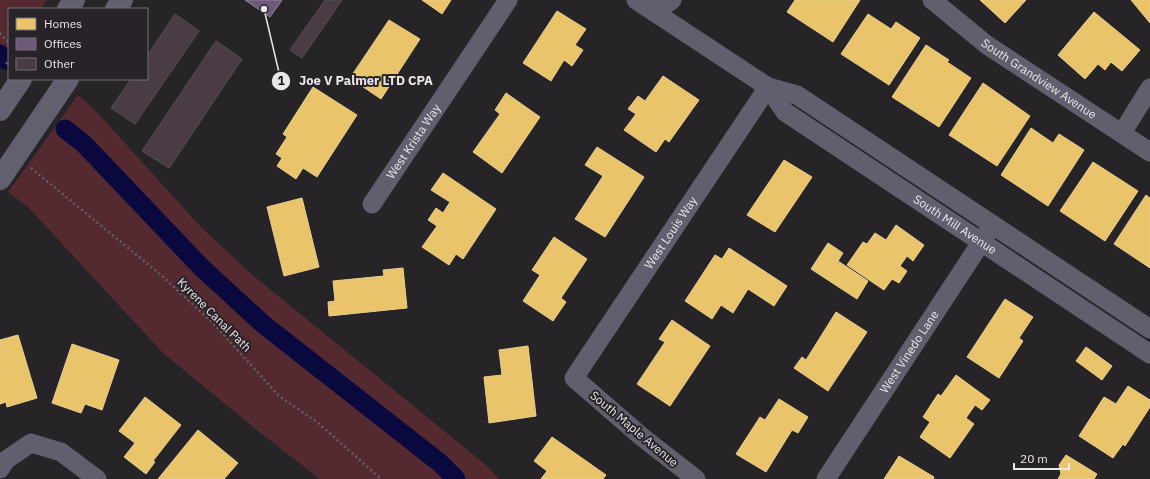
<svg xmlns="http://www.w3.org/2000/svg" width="1150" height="479" font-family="'IBM Plex Sans',sans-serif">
  <rect width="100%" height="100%" fill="#262427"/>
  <g fill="#542a30">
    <polygon points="0,0 47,0 41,9 9,9 9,54 0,44"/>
    <polygon points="78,95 96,111 198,224 250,273 486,465 499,479 320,479 258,431 163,353 28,207 8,192"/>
  </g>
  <g fill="#e9c46a" stroke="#e9ce90">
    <polygon points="422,0 451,0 442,14"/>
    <polygon points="795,0 860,0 833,42 787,12"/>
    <polygon points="980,0 1026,0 1005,23"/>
    <polygon points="1131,0 1150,0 1150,23"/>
    <polygon points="557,11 586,29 575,45 583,50 572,66 564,60 551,81 523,63"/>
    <polygon points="1094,12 1140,50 1122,71 1111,62 1105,70 1098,64 1085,79 1058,55"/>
    <polygon points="868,14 891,29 896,22 920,38 889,85 841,54"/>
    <polygon points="389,20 420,39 381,99 350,78"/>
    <polygon points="926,45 949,60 947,62 971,78 939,127 892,97"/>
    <polygon points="663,76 699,100 669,142 665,139 656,152 624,130 636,114 628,109 638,96 645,101"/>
    <polygon points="983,83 1030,116 997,166 949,135"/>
    <polygon points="313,87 357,115 317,177 303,168 296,179 277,166 282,158 276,154 287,137 283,134"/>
    <polygon points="506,93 540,117 502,173 473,152 500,114 495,110"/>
    <polygon points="1031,128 1053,143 1059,134 1084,150 1048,206 1001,175"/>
    <polygon points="597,147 644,177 605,237 575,219 603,176 585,165"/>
    <polygon points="784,160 812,177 775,232 747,215"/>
    <polygon points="1093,162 1138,191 1105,241 1060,211"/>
    <polygon points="443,173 496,209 463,259 456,254 449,265 422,247 437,226 428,220 436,208 443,213 450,202 431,190"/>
    <polygon points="1146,195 1150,198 1150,268 1114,244"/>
    <polygon points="302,198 319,267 284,276 267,207"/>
    <polygon points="896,225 924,245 913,261 907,256 900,266 907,271 899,283 892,279 884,290 847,265 863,242 867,244 875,233 886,240"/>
    <polygon points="554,237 587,259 561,298 566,302 553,321 523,301 540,275 532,270"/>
    <polygon points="828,243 843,253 838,261 868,281 857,299 811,269"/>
    <polygon points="729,248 787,286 774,306 748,289 733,313 721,305 712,319 685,301 715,255 722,259"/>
    <polygon points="403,268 407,308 329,316 328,302 335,301 333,281 384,276 383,270"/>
    <polygon points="1005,299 1033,317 1019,338 1023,341 999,378 967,357"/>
    <polygon points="836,312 867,332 828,391 794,368 802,357 806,360"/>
    <polygon points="672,320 710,346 670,406 637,384 665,342 659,339"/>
    <polygon points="18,335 37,398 7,407 6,402 0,404 0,340"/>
    <polygon points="72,344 119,360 102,410 85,404 81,413 52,403"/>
    <polygon points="528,346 536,416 489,423 484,377 502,375 499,350"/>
    <polygon points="1086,347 1112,366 1102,380 1076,361"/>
    <polygon points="956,375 990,400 982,410 975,405 966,418 974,424 950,458 920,437 930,422 923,417 938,394 941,396"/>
    <polygon points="1128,386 1150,400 1150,407 1125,446 1123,444 1113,458 1079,436 1104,397 1116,404"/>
    <polygon points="145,397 181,425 153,461 155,462 146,474 124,457 135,443 119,431"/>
    <polygon points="779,399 808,417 798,433 792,430 766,472 736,454 760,417 765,420"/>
    <polygon points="198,430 238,463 224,479 158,479"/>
    <polygon points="552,437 606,475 603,479 541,479 547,471 534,461"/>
    <polygon points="1066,455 1097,474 1094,479 1058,479 1061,474 1059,465"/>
    <polygon points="899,456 934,477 933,479 884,479"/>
  </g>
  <polygon fill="#6d597a" stroke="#92849c" points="245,0 282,0 270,17"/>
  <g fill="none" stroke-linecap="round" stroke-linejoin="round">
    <g stroke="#09083f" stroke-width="19">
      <polyline points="0,54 5,60"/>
      <polyline points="65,129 84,144 201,267 263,324 440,463 456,479"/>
    </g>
  </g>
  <g fill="#493c44" stroke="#525052">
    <polygon points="325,0 342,0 302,58 290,50"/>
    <polygon points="175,14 199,31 135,124 111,108 131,79 147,79 147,56"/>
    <polygon points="216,41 242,59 169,168 142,151"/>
  </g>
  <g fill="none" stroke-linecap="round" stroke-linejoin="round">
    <g stroke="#625f67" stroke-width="2.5" stroke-dasharray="2 3" stroke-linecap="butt">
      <polyline points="0,33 9,43"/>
      <polyline points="6,64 9,60"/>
      <polyline points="31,168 161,275 212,322 279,396 317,422 381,479"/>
    </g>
    <g stroke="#625e6d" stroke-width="19">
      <polyline points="636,0 768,87 797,95 1150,329"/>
      <path id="s1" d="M932,0L987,45L1150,152"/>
      <polyline points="654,12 672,0"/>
      <path id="s2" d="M768,87L785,112L1150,354"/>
      <polyline points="1122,133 1150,88"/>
      <path id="s3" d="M372,204L508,0"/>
      <polyline points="0,469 6,460 31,443 61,452 97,479"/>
      <path id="s4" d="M696,479L642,437L574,378L768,87"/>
      <path id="s5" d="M826,479L988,232"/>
    </g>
    <g stroke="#625f6e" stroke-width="22">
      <polyline points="68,9 74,0"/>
      <polyline points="116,9 122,0"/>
      <polyline points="0,110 21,79"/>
      <polyline points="0,179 68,79"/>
    </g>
  </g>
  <g text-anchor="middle" stroke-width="4" stroke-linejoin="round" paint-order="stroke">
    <g font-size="12" fill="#eae7ea" stroke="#272328">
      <text dy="4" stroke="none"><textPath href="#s1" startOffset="133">South Grandview Avenue</textPath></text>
      <text dy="4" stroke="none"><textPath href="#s3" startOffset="75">West Krista Way</textPath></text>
      <text dy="4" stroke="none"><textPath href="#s2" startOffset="234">South Mill Avenue</textPath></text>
      <text dy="4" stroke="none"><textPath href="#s4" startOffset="333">West Louis Way</textPath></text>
      <text transform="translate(214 315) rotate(45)" y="4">Kyrene Canal Path</text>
      <text dy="4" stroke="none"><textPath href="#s5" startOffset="152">West Vinedo Lane</textPath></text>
      <text transform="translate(634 429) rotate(40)" y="4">South Maple Avenue</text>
    </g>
  </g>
  <path fill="none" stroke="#eae7ea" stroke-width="1.5" d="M264 9L281 81"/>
  <g fill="#eae7ea" stroke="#272328" stroke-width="1.5">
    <circle cx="264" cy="9" r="4"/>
    <circle cx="281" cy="81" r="10"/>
  </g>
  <g font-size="12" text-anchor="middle" font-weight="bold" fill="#111">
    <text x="281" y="85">1</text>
  </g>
  <g font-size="13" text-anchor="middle" font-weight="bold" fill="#eae7ea" stroke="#272328" stroke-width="4" stroke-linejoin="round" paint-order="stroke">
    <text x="366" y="85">Joe V Palmer LTD CPA</text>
  </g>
  <rect x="8" y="8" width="140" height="72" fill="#272328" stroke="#757176"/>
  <rect x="16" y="18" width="20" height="12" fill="#e9c46a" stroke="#757176"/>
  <text x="44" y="28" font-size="12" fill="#eae7ea">Homes</text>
  <rect x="16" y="38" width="20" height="12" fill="#6d597a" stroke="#757176"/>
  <text x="44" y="48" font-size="12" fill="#eae7ea">Offices</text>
  <rect x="16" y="58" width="20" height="12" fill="#493c44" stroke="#757176"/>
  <text x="44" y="68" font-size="12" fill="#eae7ea">Other</text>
  <path d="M1014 463v6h55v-6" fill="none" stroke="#eae7ea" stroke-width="2"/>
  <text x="1020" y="463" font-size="12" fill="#eae7ea" stroke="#272328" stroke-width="3" paint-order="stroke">20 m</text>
</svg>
